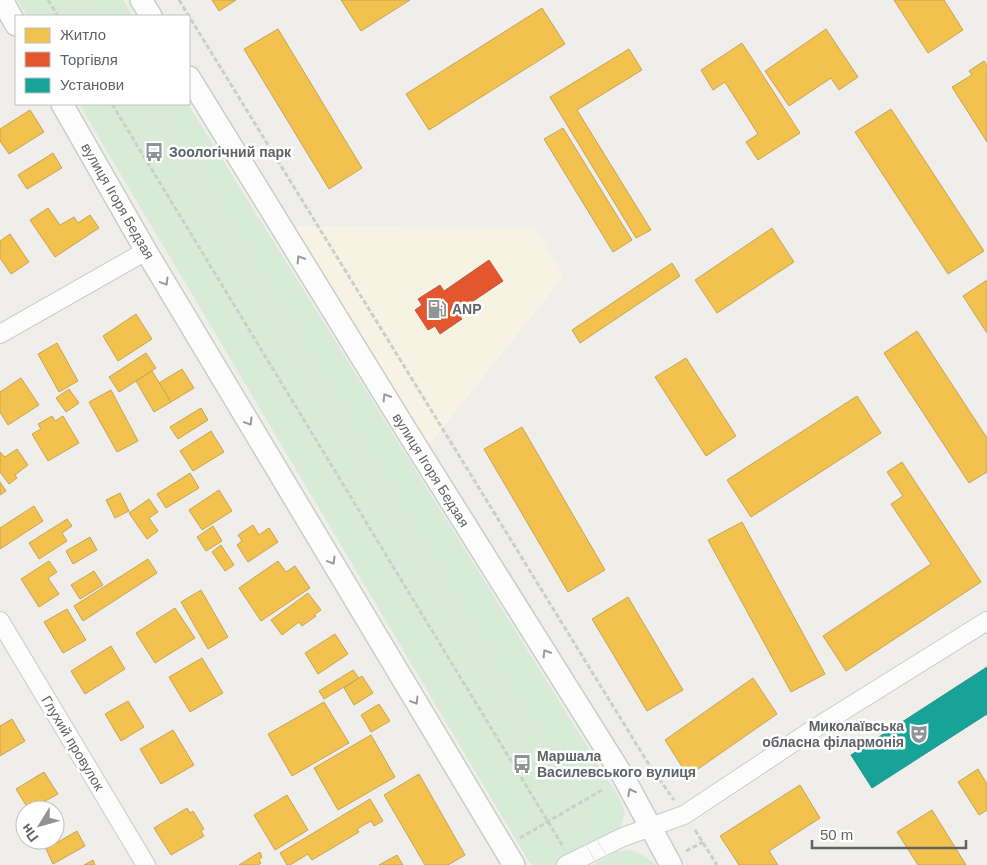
<svg xmlns="http://www.w3.org/2000/svg" width="987" height="865" font-family="Helvetica,sans-serif">
  <rect width="100%" height="100%" fill="#efeeea"/>
  <polygon fill="#f7f3e4" points="294,226 535,228 564,276 428,446"/>
  <g fill="#d8ebd6">
    <polygon points="17,0 123,0 133,16 27,16"/>
    <polygon points="79,104 188,104 620,799 625,813 618,834 566,865 533,865 528,860"/>
    <polygon points="631,850 646,857 656,865 593,865 616,852"/>
  </g>
  <g fill="#f2c14e" stroke="#c6a556">
    <polygon points="212,0 236,0 219,11"/>
    <polygon points="341,0 410,0 361,31"/>
    <polygon points="894,0 944,0 963,30 928,53"/>
    <polygon points="542,8 565,44 429,130 406,94"/>
    <polygon points="278,29 362,168 329,189 244,49"/>
    <polygon points="826,29 858,77 839,90 831,78 789,106 765,71"/>
    <polygon points="742,43 800,133 758,160 746,142 758,134 725,82 713,90 701,70"/>
    <polygon points="629,49 642,70 577,110 651,230 636,238 550,97"/>
    <polygon points="984,61 987,65 987,142 952,87 972,75 969,71"/>
    <polygon points="891,109 984,251 948,274 855,132"/>
    <polygon points="30,110 44,132 9,154 0,141 0,129"/>
    <polygon points="563,128 632,240 613,252 544,139"/>
    <polygon points="53,153 62,168 27,189 18,175"/>
    <polygon points="48,208 60,225 74,217 78,223 90,215 99,228 55,257 30,220"/>
    <polygon points="772,228 794,262 717,313 695,280"/>
    <polygon points="10,234 29,262 11,274 0,258 0,241"/>
    <polygon points="672,263 680,276 580,343 572,330"/>
    <polygon points="987,280 987,333 963,296"/>
    <polygon points="136,314 152,339 118,361 103,336"/>
    <polygon points="917,331 987,438 987,472 969,483 884,353"/>
    <polygon points="57,343 78,381 59,392 38,354"/>
    <polygon points="146,353 156,368 119,392 109,377"/>
    <polygon points="686,358 736,436 706,456 655,377"/>
    <polygon points="182,369 194,388 171,402 159,383"/>
    <polygon points="152,371 171,402 154,412 136,381"/>
    <polygon points="21,378 39,405 8,425 0,412 0,392"/>
    <polygon points="69,389 79,403 66,412 56,398"/>
    <polygon points="111,390 138,441 117,452 89,402"/>
    <polygon points="857,396 881,433 751,517 727,480"/>
    <polygon points="201,408 208,420 178,439 170,427"/>
    <polygon points="52,416 55,421 63,416 79,443 48,461 32,434 41,429 38,424"/>
    <polygon points="522,427 605,570 568,592 484,449"/>
    <polygon points="211,431 224,452 193,471 180,451"/>
    <polygon points="17,449 28,465 15,475 17,478 9,484 0,472 0,452 5,457"/>
    <polygon points="902,462 981,582 846,671 823,636 931,564 891,504 903,496 887,472"/>
    <polygon points="190,473 199,488 166,508 157,494"/>
    <polygon points="0,482 6,491 0,495"/>
    <polygon points="219,490 232,511 202,530 189,510"/>
    <polygon points="120,493 129,511 115,518 106,500"/>
    <polygon points="149,499 158,512 149,518 158,531 147,539 129,513"/>
    <polygon points="34,506 43,521 0,549 0,528"/>
    <polygon points="67,519 72,526 62,533 67,541 39,559 29,543"/>
    <polygon points="742,522 825,674 791,692 708,540"/>
    <polygon points="253,525 259,535 269,528 278,542 248,562 237,545 242,541 238,535"/>
    <polygon points="213,526 222,541 206,551 197,537"/>
    <polygon points="90,537 97,550 73,564 66,551"/>
    <polygon points="221,545 234,565 225,571 212,552"/>
    <polygon points="148,559 157,573 83,621 74,606"/>
    <polygon points="49,561 57,572 48,578 59,594 39,607 21,579"/>
    <polygon points="278,561 286,572 295,566 310,588 261,621 239,588"/>
    <polygon points="94,571 103,585 80,599 71,585"/>
    <polygon points="201,590 228,637 208,649 181,602"/>
    <polygon points="308,593 321,610 314,615 316,616 302,626 299,622 282,635 271,620"/>
    <polygon points="628,597 683,690 647,711 592,619"/>
    <polygon points="175,608 195,638 155,663 136,633"/>
    <polygon points="67,609 86,640 63,653 44,622"/>
    <polygon points="335,634 348,654 318,674 305,653"/>
    <polygon points="111,646 125,669 85,694 71,671"/>
    <polygon points="202,658 223,693 190,712 169,677"/>
    <polygon points="353,670 359,678 324,699 319,691"/>
    <polygon points="362,676 373,693 354,705 344,688"/>
    <polygon points="753,678 777,714 688,776 665,740"/>
    <polygon points="128,701 144,727 121,741 105,714"/>
    <polygon points="324,702 349,743 292,776 268,734"/>
    <polygon points="379,704 390,721 371,732 361,715"/>
    <polygon points="12,719 25,741 0,756 0,726"/>
    <polygon points="173,730 194,765 161,784 140,749"/>
    <polygon points="371,735 395,777 338,810 314,768"/>
    <polygon points="978,769 987,784 987,810 979,815 958,782"/>
    <polygon points="44,772 58,794 29,810 16,789"/>
    <polygon points="419,774 465,855 448,865 425,865 384,795"/>
    <polygon points="800,785 820,818 769,851 778,865 739,865 720,836"/>
    <polygon points="287,795 308,830 275,850 254,815"/>
    <polygon points="370,799 383,821 374,826 371,821 357,829 359,832 312,860 308,854 290,865 287,865 280,853"/>
    <polygon points="187,808 190,813 193,811 204,829 201,831 204,836 171,855 154,828"/>
    <polygon points="932,810 966,865 918,865 897,832"/>
    <polygon points="77,831 85,846 53,864 46,849"/>
    <polygon points="260,852 262,857 259,860 261,863 258,865 239,865"/>
    <polygon points="397,855 403,865 379,865"/>
    <polygon points="93,860 95,865 84,865"/>
  </g>
  <polygon fill="#e4572e" stroke="#bc5b3f" points="489,260 503,281 457,312 462,319 440,334 435,326 428,330 415,310 422,305 418,299 440,285 444,291"/>
  <polygon fill="#17a398" stroke="#2d908a" points="987,667 987,714 872,788 851,755"/>
  <g fill="none" stroke-linecap="round" stroke-linejoin="round">
    <g stroke="#cbcccc" stroke-width="20">
      <g id="minor">
        <polyline points="0,334 146,251"/>
        <polyline points="0,621 146,865"/>
        <polyline points="566,865 623,837 684,815 809,732 987,621"/>
      </g>
    </g>
    <g stroke="#cbcccc" stroke-width="24">
      <g id="tertiary">
        <polyline points="2,0 16,25"/>
        <polyline points="141,0 151,16"/>
        <polyline points="189,77 408,433 624,778 671,865"/>
        <polyline points="62,104 146,251 514,865"/>
      </g>
    </g>
    <g stroke="#cacfcc" stroke-width="3" stroke-dasharray="5 2.5" stroke-linecap="butt">
      <polyline points="48,0 58,16"/>
      <polyline points="179,0 648,763 674,800"/>
      <polyline points="112,104 564,848"/>
      <polyline points="695,830 717,865"/>
      <polyline points="520,838 602,790"/>
      <polyline points="686,851 703,842"/>
    </g>
    <use href="#minor" stroke="#fdfcfc" stroke-width="18"/>
    <use href="#tertiary" stroke="#fdfcfc" stroke-width="21"/>
    <g stroke="#e4e4e4" stroke-width="1">
      <polyline points="77,0 87,16"/>
      <polyline points="92,0 102,16"/>
      <polyline points="139,104 598,865"/>
      <polyline points="155,104 612,865"/>
    </g>
  </g>
  <defs><path id="oneway-chevron" d="M-2-3.5L2.5 0L-2 3.5" fill="none" stroke-width="1.6" stroke-linecap="round" stroke-linejoin="round" transform="scale(1.25)"/></defs>
  <g stroke="#96999c">
    <use href="#oneway-chevron" transform="translate(300 259) rotate(-122)"/>
    <use href="#oneway-chevron" transform="translate(165 282) rotate(59)"/>
    <use href="#oneway-chevron" transform="translate(386 397) rotate(-122)"/>
    <use href="#oneway-chevron" transform="translate(249 422) rotate(59)"/>
    <use href="#oneway-chevron" transform="translate(332 561) rotate(59)"/>
    <use href="#oneway-chevron" transform="translate(546 653) rotate(-122)"/>
    <use href="#oneway-chevron" transform="translate(415 701) rotate(59)"/>
    <use href="#oneway-chevron" transform="translate(631 792) rotate(-118)"/>
  </g>
  <defs>
    <g id="bus-bare" transform="scale(1.5)"><path d="M-5-6H5V4H4V6H2V4H-2V6H-4V4H-5ZM-3.5-4V0h7V-4ZM-3.5 1.2v1.5H-2V1.2ZM2 1.2v1.5H3.5V1.2Z" fill="#919496" stroke="#fff" stroke-width="2.5" paint-order="stroke"/></g>
    <g id="fuel-bare" transform="scale(1.5)"><path d="M-5.5-6h7V0h2V4h1.3V-2.5L3-4.5l.8-.8L6-3V5H2.5V1h-1V6h-7ZM-4.2-4.7v3.2H.2V-4.7Z" fill="#919496" stroke="#fff" stroke-width="2.5" paint-order="stroke"/></g>
    <g id="theatre-bare" transform="scale(1.5)"><path d="M-5-5.5Q0-4 5-5.5V0Q5 5 0 6Q-5 5-5 0ZM-3.3-2.5H-1v1.5H-3.3ZM1-2.5H3.3v1.5H1ZM-2.8 1Q0 5.5 2.8 1Z" fill="#919496" stroke="#fff" stroke-width="2.5" paint-order="stroke"/></g>
  </defs>
  <g fill-rule="evenodd">
    <use href="#bus-bare" x="154" y="152"/>
    <use href="#fuel-bare" x="437" y="309"/>
    <use href="#theatre-bare" x="919" y="734"/>
    <use href="#bus-bare" x="522" y="764"/>
  </g>
  <g text-anchor="middle" stroke-width="5" stroke-linejoin="round" paint-order="stroke">
    <g font-size="14" font-weight="bold" fill="#5f6368" stroke="#fff" text-anchor="start">
      <text x="169" y="157">Зоологічний парк</text>
      <text x="452" y="314">ANP</text>
      <text x="904" y="731" text-anchor="end">Миколаївська<tspan x="904" dy="16">обласна філармонія</tspan></text>
      <text x="537" y="761">Маршала<tspan x="537" dy="16">Василевського вулиця</tspan></text>
    </g>
    <g font-size="14" fill="#5f6368" stroke="#fff">
      <text transform="translate(118 201) rotate(60)" y="5">вулиця Ігоря Бедзая</text>
      <text transform="translate(431 470) rotate(58)" y="5">вулиця Ігоря Бедзая</text>
      <text transform="translate(73 743) rotate(59)" y="5">Глухий провулок</text>
    </g>
  </g>
  <rect x="15" y="15" width="175" height="90" fill="#ffffff" stroke="#bfc1c3"/>
  <rect x="25" y="28" width="25" height="15" fill="#f2c14e" stroke="#bfc1c3"/>
  <text x="60" y="40" font-size="15" fill="#5f6368">Житло</text>
  <rect x="25" y="52" width="25" height="15" fill="#e4572e" stroke="#bfc1c3"/>
  <text x="60" y="65" font-size="15" fill="#5f6368">Торгівля</text>
  <rect x="25" y="78" width="25" height="15" fill="#17a398" stroke="#bfc1c3"/>
  <text x="60" y="90" font-size="15" fill="#5f6368">Установи</text>
  <g transform="translate(40 825) rotate(233)"><circle r="24" fill="#ffffff" stroke="#bfc1c3"/>
  <path d="M0-4L9 19L0 12L-9 19Z" fill="#919496"/>
  <text y="-8" font-size="14" font-weight="bold" text-anchor="middle" fill="#5f6368">Пн</text>
  </g>
  <path d="M812 840v8h154v-8" fill="none" stroke="#5f6368" stroke-width="2.5"/>
  <text x="820" y="840" font-size="15" fill="#5f6368" stroke="#ffffff" stroke-width="4" paint-order="stroke">50 m</text>
</svg>
